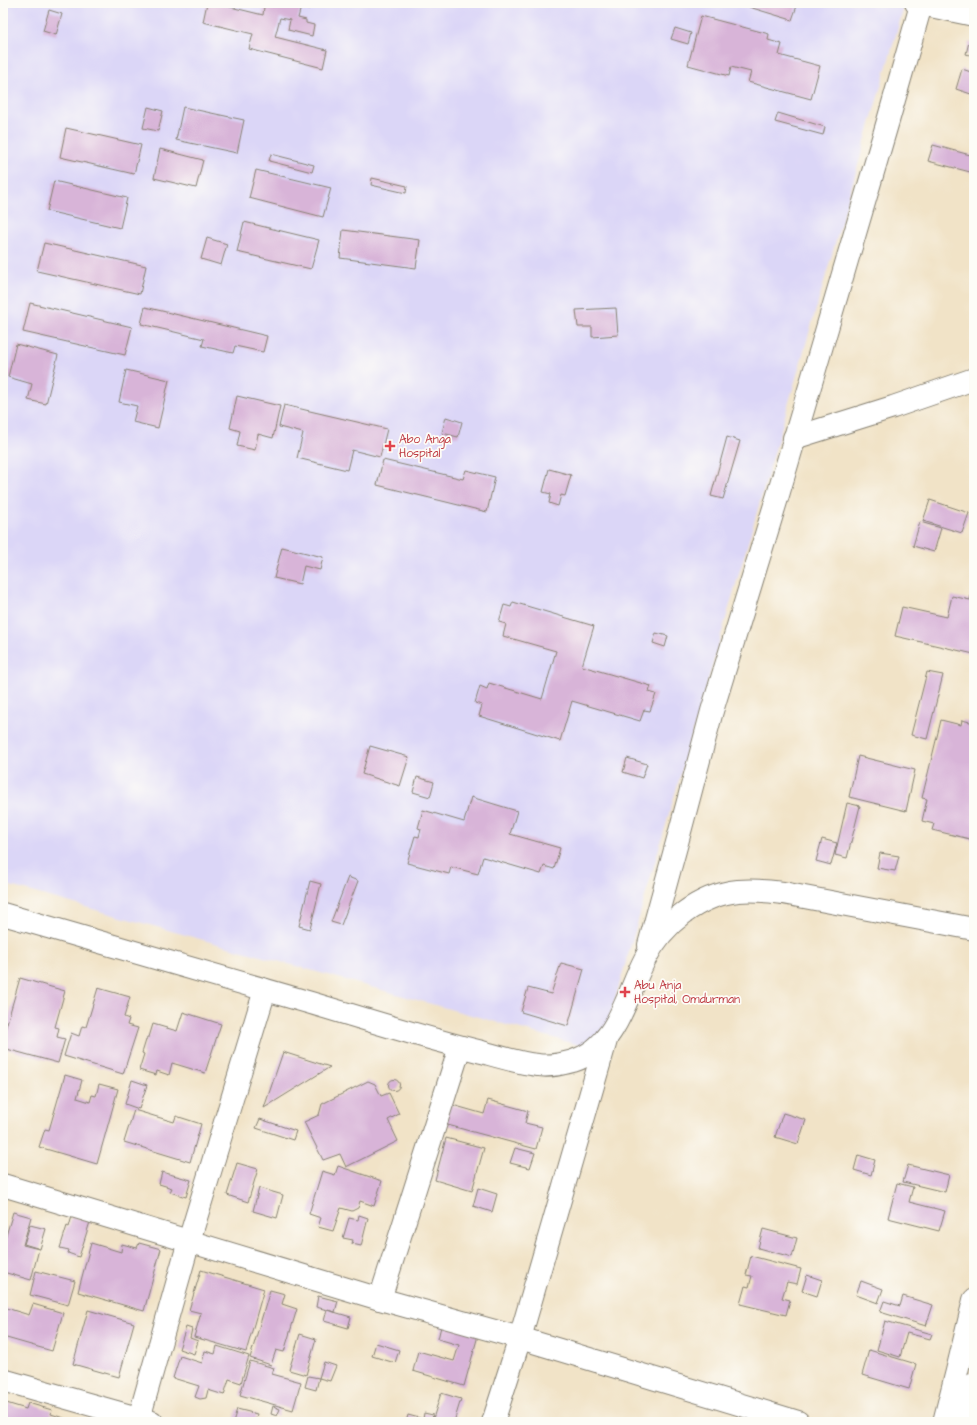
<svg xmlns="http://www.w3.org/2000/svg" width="977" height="1425" font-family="'Architects Daughter',sans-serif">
  <rect width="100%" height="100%" fill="#fdfcf7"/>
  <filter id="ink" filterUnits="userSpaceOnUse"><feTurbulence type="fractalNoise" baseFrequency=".025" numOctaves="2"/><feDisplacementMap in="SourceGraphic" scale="8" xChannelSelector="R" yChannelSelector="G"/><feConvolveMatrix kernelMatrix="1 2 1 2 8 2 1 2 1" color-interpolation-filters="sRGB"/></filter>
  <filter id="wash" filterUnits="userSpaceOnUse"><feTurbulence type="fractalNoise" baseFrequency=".012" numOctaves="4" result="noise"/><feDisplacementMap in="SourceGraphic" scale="16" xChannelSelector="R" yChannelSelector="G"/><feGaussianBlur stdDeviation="0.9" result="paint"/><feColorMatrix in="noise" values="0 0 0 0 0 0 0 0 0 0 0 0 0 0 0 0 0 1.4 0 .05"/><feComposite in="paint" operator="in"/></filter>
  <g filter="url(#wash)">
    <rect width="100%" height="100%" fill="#f1e3c7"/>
    <polygon fill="#dbd6f7" points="3,3 888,3 904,7 600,1051 3,884"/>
    <g id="blocks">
      <g fill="#d8b4d8">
        <polygon points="207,3 214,3 263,15 264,7 252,3 310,3 309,9 301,7 298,18 306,20 306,23 314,25 312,36 288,30 290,20 280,18 275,37 327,50 323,68 249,49 253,34 203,22"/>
        <polygon points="750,3 798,3 792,20 749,7"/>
        <polygon points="49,10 62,14 56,35 43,31"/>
        <polygon points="701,16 769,34 768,40 782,44 779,55 820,66 811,99 748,82 751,72 731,67 729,76 688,65"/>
        <polygon points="675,28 691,33 688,44 671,39"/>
        <polygon points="969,42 974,43 974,56 966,54"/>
        <polygon points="962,69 974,73 974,84 971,94 956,89"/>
        <polygon points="148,107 163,111 158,131 143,128"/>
        <polygon points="183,107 244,120 237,153 176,140"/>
        <polygon points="778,113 825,127 823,135 775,122"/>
        <polygon points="66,128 141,145 134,174 60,157"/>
        <polygon points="933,145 974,156 974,173 928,161"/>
        <polygon points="160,149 203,160 196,188 154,178"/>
        <polygon points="271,154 314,165 312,172 269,161"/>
        <polygon points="256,170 331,188 323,217 249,198"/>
        <polygon points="372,178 407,186 406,193 371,185"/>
        <polygon points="54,181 127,198 120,228 47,211"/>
        <polygon points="244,222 319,240 311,269 237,252"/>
        <polygon points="343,230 420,240 416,268 340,258"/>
        <polygon points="207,238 227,244 221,265 201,259"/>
        <polygon points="44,243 146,266 140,294 37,271"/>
        <polygon points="30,303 132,327 125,355 23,332"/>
        <polygon points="145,307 267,336 263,352 235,346 233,353 202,346 204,339 141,324"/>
        <polygon points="616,308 618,335 592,337 592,327 578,327 576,310"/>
        <polygon points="16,344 58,355 46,404 28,400 32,384 8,377"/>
        <polygon points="126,370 169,380 158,428 133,422 137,406 119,402"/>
        <polygon points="237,396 280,406 273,438 258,434 255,450 237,446 240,431 230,428"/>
        <polygon points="284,405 387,429 380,457 352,450 347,470 297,458 303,433 279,427"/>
        <polygon points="446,417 462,422 458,437 442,433"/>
        <polygon points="727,437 740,441 723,499 711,496"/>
        <polygon points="383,460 463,479 466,470 495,477 487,512 377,485"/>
        <polygon points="549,469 571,475 565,496 561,495 558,506 549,503 551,494 543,492"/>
        <polygon points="930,500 969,513 962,533 923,521"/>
        <polygon points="920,522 941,528 934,552 913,546"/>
        <polygon points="282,547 323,557 320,570 304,566 300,584 274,578"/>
        <polygon points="973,584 974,654 895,636 902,607 947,617 952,596 970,600"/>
        <polygon points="513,602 594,626 582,666 651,686 649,692 656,694 650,711 644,710 640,721 572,701 560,741 479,716 482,705 475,703 480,686 487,689 489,683 542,699 556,651 503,636 506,624 499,622 504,605 511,607"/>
        <polygon points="656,633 668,636 665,647 653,643"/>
        <polygon points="927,672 943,675 927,739 911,735"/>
        <polygon points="941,720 961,725 962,720 974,723 974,840 932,830 934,824 922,821 927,799 922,798"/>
        <polygon points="370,746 409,757 400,786 362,774"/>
        <polygon points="858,756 915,770 906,811 849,797"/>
        <polygon points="627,758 647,764 642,778 623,772"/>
        <polygon points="417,777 434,782 430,797 413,792"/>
        <polygon points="471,797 517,811 510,834 560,848 554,869 544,866 541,874 483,857 478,874 451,867 449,874 407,863 415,836 419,837 421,829 418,828 423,810 464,822"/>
        <polygon points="847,803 860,806 847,858 835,855"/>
        <polygon points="822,839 837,843 831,865 816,861"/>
        <polygon points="880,853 899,856 895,871 877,868"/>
        <polygon points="348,877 358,881 341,925 331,922"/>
        <polygon points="310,881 321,884 310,929 299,926"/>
        <polygon points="561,963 584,969 568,1026 521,1012 528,988 551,994"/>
        <polygon points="20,978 65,991 55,1027 59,1028 57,1037 65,1039 58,1063 3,1048 3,1037"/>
        <polygon points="98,988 130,997 124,1017 129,1019 127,1025 138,1028 123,1074 64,1056 71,1033 79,1036 82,1026 86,1027"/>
        <polygon points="183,1012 221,1024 205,1073 172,1063 169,1075 157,1071 156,1075 139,1070 144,1054 142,1053 147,1037 149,1037 153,1024 177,1031"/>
        <polygon points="283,1052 330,1067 264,1108"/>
        <polygon points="65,1075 82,1080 77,1098 90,1102 92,1095 96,1096 99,1084 118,1089 97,1164 39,1147 45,1129 49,1130"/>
        <circle cx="394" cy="1085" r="5.5"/>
        <polygon points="132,1080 147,1085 139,1109 125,1104"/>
        <polygon points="368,1081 375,1084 381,1096 389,1093 399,1114 388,1120 398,1141 346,1167 340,1154 323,1160 304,1122 319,1115 322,1104"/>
        <polygon points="488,1100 528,1111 525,1123 542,1127 536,1149 444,1124 449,1104 484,1114"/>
        <polygon points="134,1110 174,1122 176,1116 201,1124 190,1162 124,1142"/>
        <polygon points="783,1113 806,1120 798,1144 775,1137"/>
        <polygon points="260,1119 296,1131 293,1140 256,1128"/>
        <polygon points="446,1138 484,1148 472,1191 435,1180"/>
        <polygon points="515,1148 535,1153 530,1168 510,1163"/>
        <polygon points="858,1155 875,1160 871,1175 854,1170"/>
        <polygon points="237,1163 258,1169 248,1202 227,1195"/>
        <polygon points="908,1165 949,1175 945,1192 903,1182"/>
        <polygon points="338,1166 382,1181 374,1206 360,1201 358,1208 352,1211 341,1208 333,1231 318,1227 321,1218 309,1214 322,1171 335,1175"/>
        <polygon points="162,1172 191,1180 186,1197 170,1192 172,1188 159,1184"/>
        <polygon points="897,1183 913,1187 909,1202 945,1211 939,1231 888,1218"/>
        <polygon points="259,1188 283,1195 277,1218 253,1211"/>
        <polygon points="478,1188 497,1194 492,1212 473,1206"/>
        <polygon points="13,1212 31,1217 23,1245 39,1249 31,1280 3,1272 3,1246"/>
        <polygon points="359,1215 368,1218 361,1246 352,1244 353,1240 343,1238 349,1218 358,1220"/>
        <polygon points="72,1216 90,1222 79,1257 68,1253 69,1250 60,1248 67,1226 69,1227"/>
        <polygon points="30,1225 46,1229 40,1249 24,1244"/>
        <polygon points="763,1229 797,1238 792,1257 758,1248"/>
        <polygon points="91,1243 121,1252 122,1244 137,1248 139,1243 161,1249 144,1311 78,1292"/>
        <polygon points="751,1256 801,1269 797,1284 787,1282 782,1298 790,1300 786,1315 740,1304 745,1286 749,1287 752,1276 746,1275"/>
        <polygon points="201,1270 264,1289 246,1352 194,1337 201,1313 189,1310"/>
        <polygon points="36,1271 75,1281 68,1305 30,1295"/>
        <polygon points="807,1275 822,1280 817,1296 802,1291"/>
        <polygon points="861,1281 883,1289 878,1303 856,1295"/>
        <polygon points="270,1290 285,1294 282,1304 297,1309 284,1352 276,1350 271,1365 250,1358"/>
        <polygon points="318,1296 338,1301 335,1312 316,1307"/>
        <polygon points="903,1296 933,1305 926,1326 880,1312 884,1301 900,1306"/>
        <polygon points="33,1304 63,1313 52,1351 3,1337 3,1307 29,1315"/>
        <polygon points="88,1310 134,1323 119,1377 73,1364"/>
        <polygon points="327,1310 351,1317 348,1328 324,1321"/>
        <polygon points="885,1321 932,1334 930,1339 907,1333 900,1357 877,1350"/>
        <polygon points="442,1322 479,1332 464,1386 413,1371 418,1351 454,1361 459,1345 438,1339"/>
        <polygon points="186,1327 192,1329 190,1338 198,1341 194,1354 179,1349"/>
        <polygon points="300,1334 316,1339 306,1375 289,1370"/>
        <polygon points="376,1343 399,1350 395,1363 372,1356"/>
        <polygon points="217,1346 249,1356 241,1383 229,1379 224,1395 208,1390 206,1398 200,1399 195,1397 199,1386 173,1378 180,1356 202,1363 205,1351 215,1354"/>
        <polygon points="869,1350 916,1364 909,1389 862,1375"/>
        <polygon points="250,1361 274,1368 272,1374 301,1382 293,1410 240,1395"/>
        <polygon points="324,1362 336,1366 330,1381 319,1378"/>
        <polygon points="308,1376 319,1378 316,1390 305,1387"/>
        <polygon points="441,1393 461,1399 454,1422 432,1422"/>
        <polygon points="3,1402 26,1409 28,1403 52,1410 51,1414 76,1422 3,1422"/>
        <polygon points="273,1406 280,1409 277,1416 271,1414"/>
        <polygon points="237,1409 257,1414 255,1422 233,1422"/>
        <polygon points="424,1413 433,1415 431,1422 406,1422 408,1415 423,1419"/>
      </g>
    </g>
  </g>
  <g filter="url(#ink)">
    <use href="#blocks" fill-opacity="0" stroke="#868072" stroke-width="1"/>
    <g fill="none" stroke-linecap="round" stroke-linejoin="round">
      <g stroke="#868072" stroke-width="24">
        <g id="minor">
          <polyline points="916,3 969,14 972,3"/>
          <polyline points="794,438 893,407 974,379"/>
          <path d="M3,914C106,944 208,973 311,1003C368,1020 424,1038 482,1052C500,1057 519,1063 538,1065C550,1067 562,1064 573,1061C618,1047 626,995 645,959C662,924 699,895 738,891C753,890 768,891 783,893L974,929"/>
          <polyline points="649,945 678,839 712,711 778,495 888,121 921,5"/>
          <polyline points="3,1185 380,1299 520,1338 798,1422"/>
          <polyline points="380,1299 460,1047"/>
          <polyline points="3,1380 152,1422"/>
          <polyline points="138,1422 189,1241 265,990"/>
          <polyline points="493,1422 520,1338 607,1037"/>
          <polyline points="944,1422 957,1371 974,1300"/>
          <polyline points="966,1422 974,1384"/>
        </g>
      </g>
      <use href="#minor" stroke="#fff" stroke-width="22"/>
    </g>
  </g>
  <g fill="#e0444e" stroke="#fdfcf7" stroke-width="1.5">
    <path d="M388 440h4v4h4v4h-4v4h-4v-4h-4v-4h4z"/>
    <path d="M623 986h4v4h4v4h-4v4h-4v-4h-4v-4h4z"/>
  </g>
  <g text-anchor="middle" stroke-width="3.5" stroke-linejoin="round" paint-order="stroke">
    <g font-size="12" fill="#be3a42" stroke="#fdfcf7" text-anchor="start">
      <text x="399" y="443">Abo Anga<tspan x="399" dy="14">Hospital</tspan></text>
      <text x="634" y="989">Abu Anja<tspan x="634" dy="14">Hospital, Omdurman</tspan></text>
    </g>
  </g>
  <rect width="977" height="1425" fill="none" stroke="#fdfcf7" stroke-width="16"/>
</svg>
